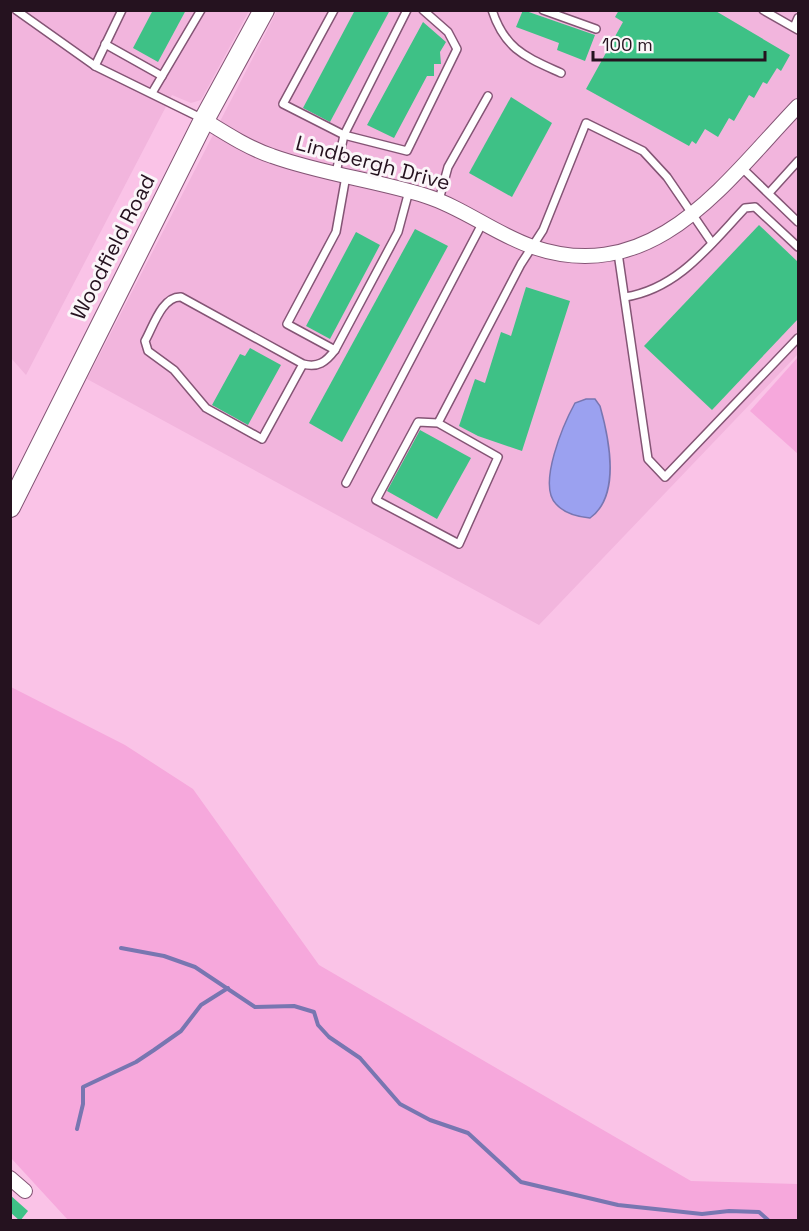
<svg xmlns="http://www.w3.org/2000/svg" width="809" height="1231" font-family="'Space Grotesk',sans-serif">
  <rect width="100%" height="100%" fill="#fac3e7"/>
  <g fill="#f2b5dd">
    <polygon points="11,11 249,11 201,100 191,103 172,95 26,375 11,358"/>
    <polygon points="277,11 798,11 798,354 539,625 87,379"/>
  </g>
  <g fill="#f6a8dc">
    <polygon points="798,357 798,454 750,411"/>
    <polygon points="11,687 125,745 193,789 319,965 691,1181 798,1184 798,1220 68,1220 11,1158"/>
  </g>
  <path fill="#9ba1f0" stroke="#7876b1" stroke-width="1.5" d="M586,399H595L600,406C609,438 621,496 590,518C578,517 564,513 556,504C537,485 564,423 575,403Z"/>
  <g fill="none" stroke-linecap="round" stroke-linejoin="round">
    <g stroke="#7876b1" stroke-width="4">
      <polyline points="121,948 164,956 195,967 255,1007 294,1006 314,1012 318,1025 329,1037 360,1058 400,1104 430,1120 468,1133 521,1182 618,1205 702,1214 729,1211 759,1212 768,1220"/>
      <polyline points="77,1129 83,1104 83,1087 136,1062 154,1050 181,1031 201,1005 228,988"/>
    </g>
  </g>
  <g fill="#3ec186">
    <polygon points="153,10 186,10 158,62 133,48"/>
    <polygon points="355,10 390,10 330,122 303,108"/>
    <polygon points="523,10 595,35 585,61 557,50 559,43 516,27"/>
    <polygon points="619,10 714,10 790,55 781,71 777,68 767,84 763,82 754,98 749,95 734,121 729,118 718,137 705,129 696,144 692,141 689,146 586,89 623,22 615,17"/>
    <polygon points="423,22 446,42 440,52 441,64 434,64 434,76 427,76 394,138 367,125"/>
    <polygon points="511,97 552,123 512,197 469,173"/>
    <polygon points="759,225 798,262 798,319 712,410 644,346"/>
    <polygon points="415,229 448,246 342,442 309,423"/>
    <polygon points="356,232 380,245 330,339 306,326"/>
    <polygon points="526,287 570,301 522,451 478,436 459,426 475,379 485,383 501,332 511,336"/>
    <polygon points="250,348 281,365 248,425 212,405 240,354 245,356"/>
    <polygon points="420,430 471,458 437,519 387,491"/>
    <polygon points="10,1195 28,1211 20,1221 10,1212"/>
  </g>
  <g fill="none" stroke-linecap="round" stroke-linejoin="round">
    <g stroke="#845575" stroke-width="10">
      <g id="service">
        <polyline points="16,10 95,66 203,119"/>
        <polyline points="334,10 283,104 344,135 407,151 457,49 448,32 423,10"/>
        <path d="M492,10C505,50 526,57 561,73"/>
        <polyline points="543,10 596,29"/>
        <polyline points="763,10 798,30"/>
        <polyline points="794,27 798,18"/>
        <polyline points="105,44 162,76"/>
        <polyline points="95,66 122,10"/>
        <polyline points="152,93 201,10"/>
        <polyline points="741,167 798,222"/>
        <polyline points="336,173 344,135 407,10"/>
        <polyline points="346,176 336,232 287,324 335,350 398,232 409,191"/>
        <polyline points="769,193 798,161"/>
        <polyline points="439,200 448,167 488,96"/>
        <polyline points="618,253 648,459 665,477 798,338"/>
        <path d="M625,297C678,289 710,245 745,208L755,207L798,247"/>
        <path d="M303,364L262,439L206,408L174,370L148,351L145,341C153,327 162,296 181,297L303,364C318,368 326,362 335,350"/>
        <polyline points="438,423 418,422 376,500 459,544 498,457 438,423 521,264 543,230 586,123 643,151 667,177 712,243"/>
        <polyline points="346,483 483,222"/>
      </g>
    </g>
    <g stroke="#845575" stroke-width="16">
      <g id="minor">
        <path d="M204,120C225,133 248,148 272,156C322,174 375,180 426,196C464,208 495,234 533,247C654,288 725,182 798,106"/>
        <polyline points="10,1178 25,1191"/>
      </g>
    </g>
    <g stroke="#845575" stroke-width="22">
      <polyline id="secondary" points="10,507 204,120 264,10"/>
    </g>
    <use href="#service" stroke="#fff" stroke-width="7"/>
    <use href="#minor" stroke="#fff" stroke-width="14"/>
    <use href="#secondary" stroke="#fff" stroke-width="20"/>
  </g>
  <g text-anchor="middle" stroke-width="6" stroke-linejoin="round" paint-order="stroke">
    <g font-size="21" fill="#25121f" stroke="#fbf6f9">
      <text transform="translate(373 163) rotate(15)" y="7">Lindbergh Drive</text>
      <text transform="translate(113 247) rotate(-63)" y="7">Woodfield Road</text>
    </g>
  </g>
  <rect width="809" height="1231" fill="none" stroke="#25121f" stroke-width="24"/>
  <path d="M593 51v9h172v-9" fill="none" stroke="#25121f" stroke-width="3"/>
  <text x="602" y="51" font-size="18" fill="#25121f" stroke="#fbf6f9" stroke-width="4.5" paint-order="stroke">100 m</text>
</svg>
